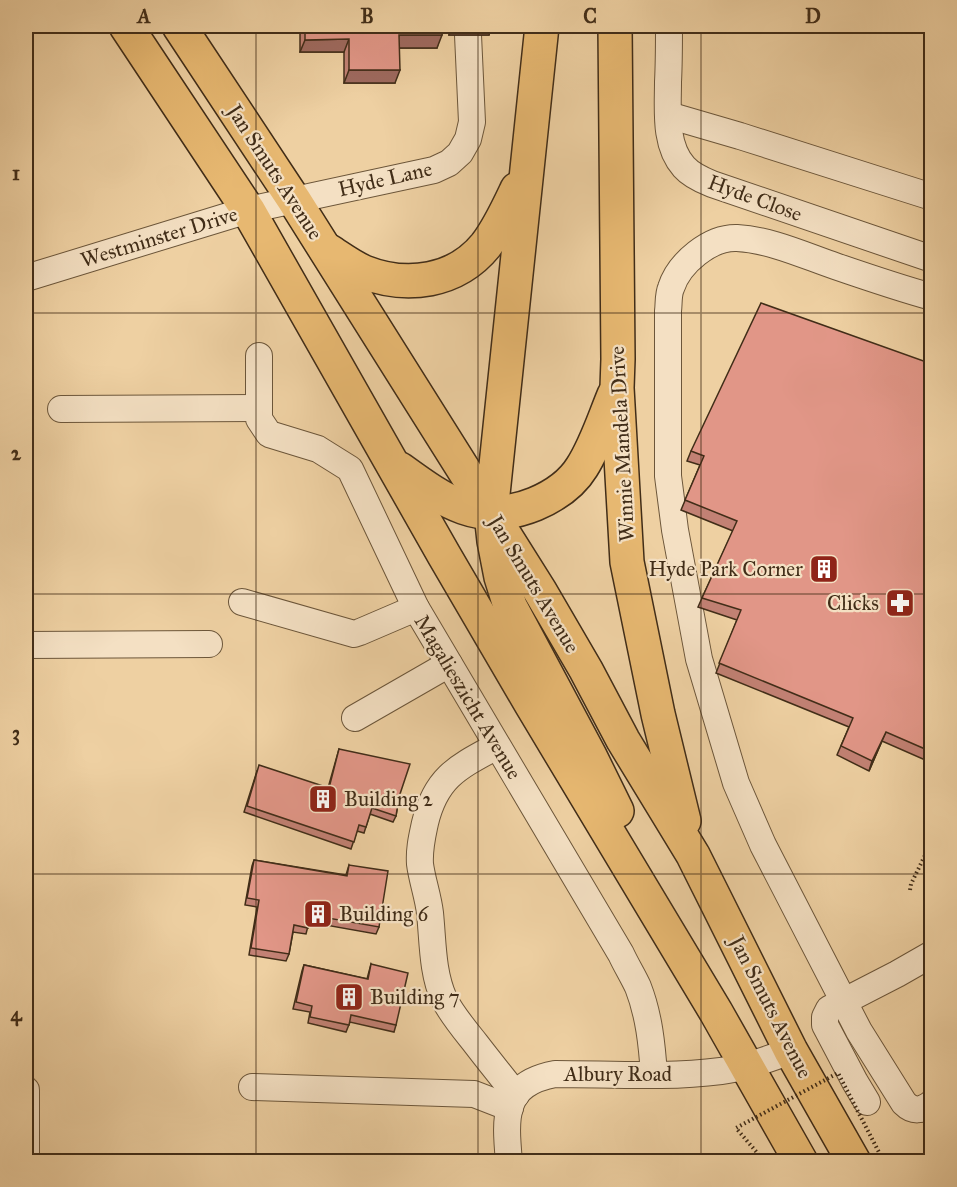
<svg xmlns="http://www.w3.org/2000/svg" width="957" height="1187" font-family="'IM FELL Great Primer',serif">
  <rect width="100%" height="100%" fill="#eed0a2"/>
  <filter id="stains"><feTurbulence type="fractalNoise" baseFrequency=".00333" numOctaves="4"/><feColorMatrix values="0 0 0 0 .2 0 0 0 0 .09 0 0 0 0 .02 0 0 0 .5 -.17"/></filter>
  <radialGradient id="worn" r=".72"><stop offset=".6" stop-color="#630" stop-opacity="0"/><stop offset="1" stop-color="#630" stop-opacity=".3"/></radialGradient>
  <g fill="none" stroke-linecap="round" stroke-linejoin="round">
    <g stroke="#6c563a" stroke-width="28">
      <g id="minor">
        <path d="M669,26C669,44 669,63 668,82C668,109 664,145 684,167C691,175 702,180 712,184L932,259"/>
        <polyline points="668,115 740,136 932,197"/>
        <polyline points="26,278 248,210 434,170 449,163 460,153 468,139 472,122 468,35"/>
        <path d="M932,297C899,288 867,277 835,266C803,255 771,240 737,238C710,237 679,263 671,288C668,295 669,304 668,311V476L675,530L699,659L736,783L763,845L859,1031L904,1103C913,1112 922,1111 932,1103"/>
        <path d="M259,356V419L269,434L318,449L350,469L416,608L621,954C626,965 633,976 638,987C649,1015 652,1045 654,1075"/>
        <polyline points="61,409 259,408"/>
        <polyline points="242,602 354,634 360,632 416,608"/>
        <polyline points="26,645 209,644"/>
        <polyline points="355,718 449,664"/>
        <path d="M497,746C458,767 436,777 425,823C422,837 419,849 420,864C422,880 428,896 430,913C433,942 432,972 444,999C452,1015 465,1030 476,1044C489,1061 503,1078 516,1095"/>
        <polyline points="252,1087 474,1094 510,1108"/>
        <polyline points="26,1090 26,1162"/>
        <polyline points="867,1102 855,1082 825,1025 825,1017 829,1009 897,974 932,954"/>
        <path d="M509,1162C505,1117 502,1084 555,1074C610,1074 666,1078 721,1071C745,1068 768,1059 791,1051"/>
      </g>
    </g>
    <g stroke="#412d18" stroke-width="36">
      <g id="major">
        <polyline points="126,26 248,210 444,555 531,704 716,1012 801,1162"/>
        <polyline points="179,26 294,200 540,591 586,670 623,740 693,855 791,1051 854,1162"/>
        <polyline points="542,26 491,513 494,541 501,577 510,606 590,756 617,811"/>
        <polyline points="615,26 618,359 617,388 627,562 658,714 684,821"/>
        <path d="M329,251C340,258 352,267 364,272C407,289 456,282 486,245C499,228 508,208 517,189"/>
        <path d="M400,469C444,501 479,527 535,504C554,496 571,485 582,467C596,445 604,419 614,395"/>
      </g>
    </g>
    <polyline stroke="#412d18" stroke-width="4" stroke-dasharray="1.5 3" stroke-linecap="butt" points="910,890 911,884 932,841"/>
    <use href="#minor" stroke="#f4e0c3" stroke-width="26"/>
    <use href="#major" stroke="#e7b871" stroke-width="33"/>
    <polyline stroke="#412d18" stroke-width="4" stroke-dasharray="1.5 3" stroke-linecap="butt" points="765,1162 736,1128 838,1073 884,1162"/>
  </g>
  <g fill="#c28174" stroke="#412d18" stroke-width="1.5">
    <polygon points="300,26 442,26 437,48 399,48 395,83 344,83 344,52 300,52"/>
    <polygon points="449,26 491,26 491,28 489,35 449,35"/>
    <polygon points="932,364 932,763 882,741 869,771 837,755 849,727 716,673 737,620 698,607 702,598 733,531 681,510 700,465 687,461 691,451"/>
    <polygon points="339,749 399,797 396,816 393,822 370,814 364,833 357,831 351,849 244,812 257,771 328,788"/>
    <polygon points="254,860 346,875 349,865 379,927 376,934 309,922 306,934 293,932 289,954 286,961 249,955 257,907 245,905 252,866"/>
    <polygon points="371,964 396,1025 394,1032 350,1022 346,1032 308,1023 310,1012 293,1009 302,971 304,965 367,979"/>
  </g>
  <g fill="#9e695e" stroke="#412d18" stroke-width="1.5">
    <polygon points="452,28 491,28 489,35 449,35"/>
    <polygon points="399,35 442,35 437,48 395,48"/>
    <polygon points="349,39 344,52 300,52 305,40"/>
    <polygon points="349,70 400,70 395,83 344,83"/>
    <polygon points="886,732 882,741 869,771 872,761"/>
  </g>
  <g fill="#e19687" stroke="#412d18" stroke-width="1.5">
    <polygon points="305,26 442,26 442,35 399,35 400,70 349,70 349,39 305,40"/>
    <rect x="452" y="26" width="39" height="2"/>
    <polygon points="761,303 932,364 932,752 886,732 872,761 841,746 853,718 719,663 741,610 702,598 737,521 685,500 704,456 691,451"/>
    <polygon points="339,749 410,764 399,797 396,816 372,808 366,827 359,825 354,842 247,806 259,765 329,788"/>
    <polygon points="254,860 347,876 349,865 388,871 379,927 311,915 308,928 294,925 289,954 251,948 259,900 247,898"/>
    <polygon points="371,964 408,973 396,1025 351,1015 349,1025 310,1017 312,1006 296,1002 304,965 368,979"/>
  </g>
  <path fill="none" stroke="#412d18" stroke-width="1.5" stroke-opacity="0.55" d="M256,26V1162M478,26V1162M701,26V1162M26,313H932M26,594H932M26,874H932"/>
  <defs>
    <g id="building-square" transform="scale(1.5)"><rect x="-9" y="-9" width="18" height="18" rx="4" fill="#8f2418" stroke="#f4e0c3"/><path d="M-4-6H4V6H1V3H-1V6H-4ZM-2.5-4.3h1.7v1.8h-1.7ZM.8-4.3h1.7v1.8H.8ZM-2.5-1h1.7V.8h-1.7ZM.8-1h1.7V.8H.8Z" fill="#fff"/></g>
    <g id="pharmacy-square" transform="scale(1.5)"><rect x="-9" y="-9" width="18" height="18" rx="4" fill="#8f2418" stroke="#f4e0c3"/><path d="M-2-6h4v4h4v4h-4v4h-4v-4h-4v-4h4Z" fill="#fff"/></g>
  </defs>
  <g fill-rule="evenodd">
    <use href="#building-square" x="824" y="569"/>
    <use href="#pharmacy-square" x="900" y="603"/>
    <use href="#building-square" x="323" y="799"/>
    <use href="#building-square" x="318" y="914"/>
    <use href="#building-square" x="349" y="997"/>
  </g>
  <g text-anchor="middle" stroke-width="4.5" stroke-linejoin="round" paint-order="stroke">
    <g font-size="21" fill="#412d18" stroke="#f4e0c3">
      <text transform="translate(275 172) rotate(57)" y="7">Jan Smuts Avenue</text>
      <text transform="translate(385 179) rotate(-13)" y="7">Hyde Lane</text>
      <text transform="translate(755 198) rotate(20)" y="7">Hyde Close</text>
      <text transform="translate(159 237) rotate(-17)" y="7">Westminster Drive</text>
      <text transform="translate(622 444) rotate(-93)" y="7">Winnie Mandela Drive</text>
      <text transform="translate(534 584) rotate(59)" y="7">Jan Smuts Avenue</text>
      <text transform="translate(468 697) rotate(59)" y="7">Magalieszicht Avenue</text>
      <text transform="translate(771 1007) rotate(63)" y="7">Jan Smuts Avenue</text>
      <text x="618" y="1081">Albury Road</text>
    </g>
    <g font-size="21" fill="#412d18" stroke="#f4e0c3" text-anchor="start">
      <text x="803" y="576" text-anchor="end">Hyde Park Corner</text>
      <text x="879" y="610" text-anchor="end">Clicks</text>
      <text x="344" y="806">Building 2</text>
      <text x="339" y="921">Building 6</text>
      <text x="370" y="1004">Building 7</text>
    </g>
  </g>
  <rect width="957" height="1187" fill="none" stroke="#eed0a2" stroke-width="66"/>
  <rect x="33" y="33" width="891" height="1121" fill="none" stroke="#412d18" stroke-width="2"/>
  <g font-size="20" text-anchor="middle" font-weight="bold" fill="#412d18">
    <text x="144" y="23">A</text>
    <text x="367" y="23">B</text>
    <text x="590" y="23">C</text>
    <text x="813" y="23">D</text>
    <text x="16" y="180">1</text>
    <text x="16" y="460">2</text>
    <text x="16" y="740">3</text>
    <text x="16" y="1021">4</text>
  </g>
  <rect width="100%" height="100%" filter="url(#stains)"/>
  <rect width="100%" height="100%" fill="url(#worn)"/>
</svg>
